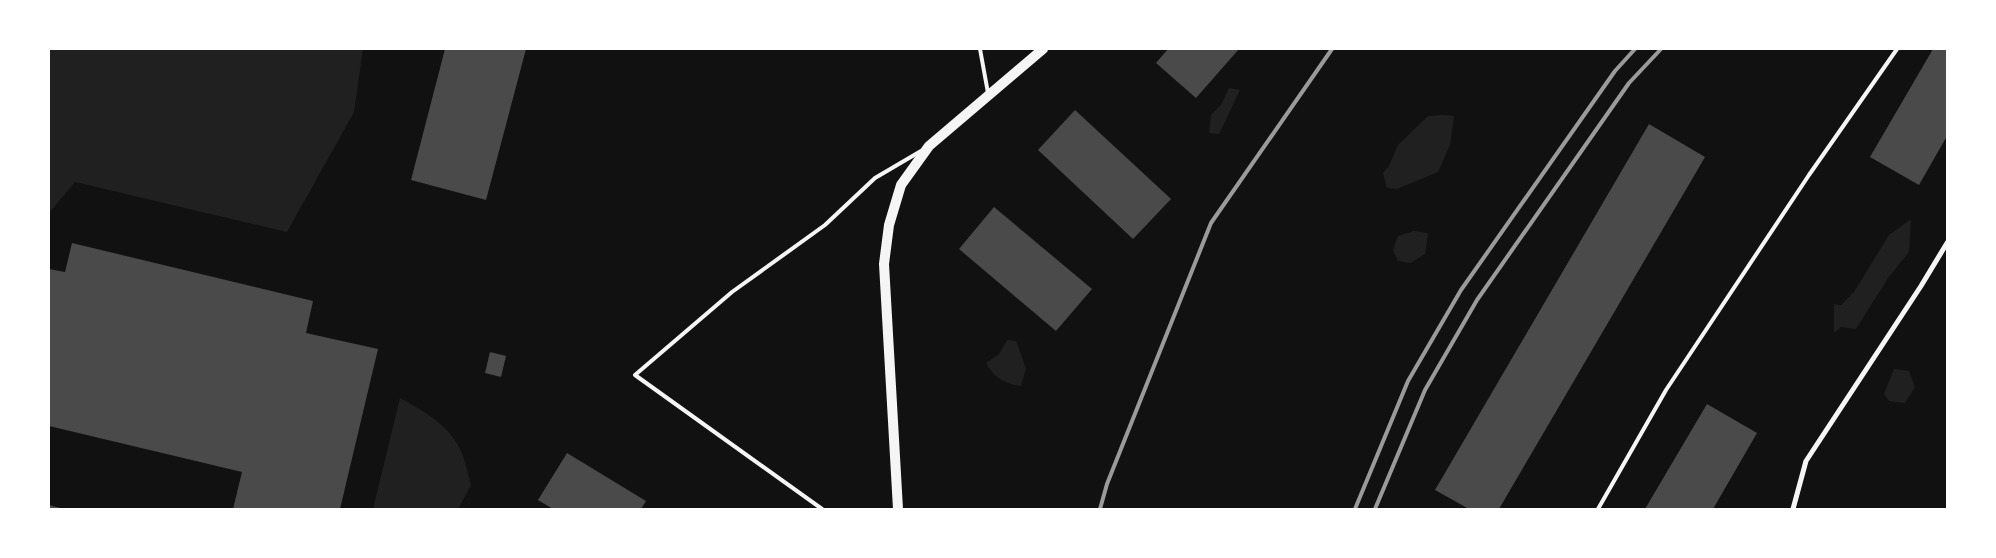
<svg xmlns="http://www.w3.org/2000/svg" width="1996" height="558" font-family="'Nunito Sans',sans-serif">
  <rect width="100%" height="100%" fill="#111"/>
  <g fill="#202020">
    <polygon points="49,49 363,49 354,112 287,232 75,182 49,213"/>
    <polygon points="1229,88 1240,90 1219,134 1209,133 1211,115 1221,105"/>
    <polygon points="1442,115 1454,116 1450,145 1438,172 1397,189 1387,188 1383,173 1389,166 1398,145 1428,116"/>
    <polygon points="1911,219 1909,252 1888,278 1856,329 1841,327 1834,333 1834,304 1841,305 1854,292 1889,235"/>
    <polygon points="1414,231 1428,233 1425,254 1410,263 1398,261 1393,250 1398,236"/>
    <path d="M1007,340L1016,341L1026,368L1021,386C1005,384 994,378 986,363L999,354Z"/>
    <polygon points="1894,369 1909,371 1915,387 1905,403 1889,401 1884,394"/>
    <path d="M400,398C425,412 449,425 461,451C466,462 468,475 471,485L458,509H373Z"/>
  </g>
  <g fill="#4a4a4a">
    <polygon points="445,49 526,49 486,200 411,180"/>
    <polygon points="1168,49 1239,49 1196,98 1156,63"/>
    <polygon points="1933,49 1947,49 1947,136 1919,185 1870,157"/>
    <polygon points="1075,110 1171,199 1133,239 1038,150"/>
    <polygon points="1649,124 1705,157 1499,509 1469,509 1435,490"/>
    <polygon points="994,207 1092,289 1056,331 959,249"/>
    <polygon points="72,243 313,301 306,333 378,349 340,509 233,509 242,472 49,426 49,269 65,272"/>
    <polygon points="490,352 506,356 501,377 485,373"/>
    <polygon points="1707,404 1757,433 1713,509 1645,509"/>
    <polygon points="567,453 646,501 641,509 553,509 538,500"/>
    <polygon points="49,505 64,509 49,509"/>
  </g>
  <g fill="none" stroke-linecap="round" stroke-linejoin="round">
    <g stroke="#f5f5f5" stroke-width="4">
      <polyline points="980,49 988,93"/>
      <polyline points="822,509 635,375 732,292 825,225 875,178 921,151"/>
      <polyline points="1598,509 1666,390 1809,175 1897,49"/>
    </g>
    <polyline stroke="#f5f5f5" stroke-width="5" points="1793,509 1806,461 1921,286 1947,243"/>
    <polyline stroke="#f5f5f5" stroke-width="10" points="898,509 884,264 889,225 901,185 929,146 1043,49"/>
    <g stroke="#9a9a9a" stroke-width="4">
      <polyline points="1100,509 1107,484 1211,223 1332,49"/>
      <polyline points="1355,509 1408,381 1461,290 1615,71 1635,49"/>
      <polyline points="1375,509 1425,390 1477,300 1629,83 1661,49"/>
    </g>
  </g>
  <rect width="1996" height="558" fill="none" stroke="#ffffff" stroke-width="100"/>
</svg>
